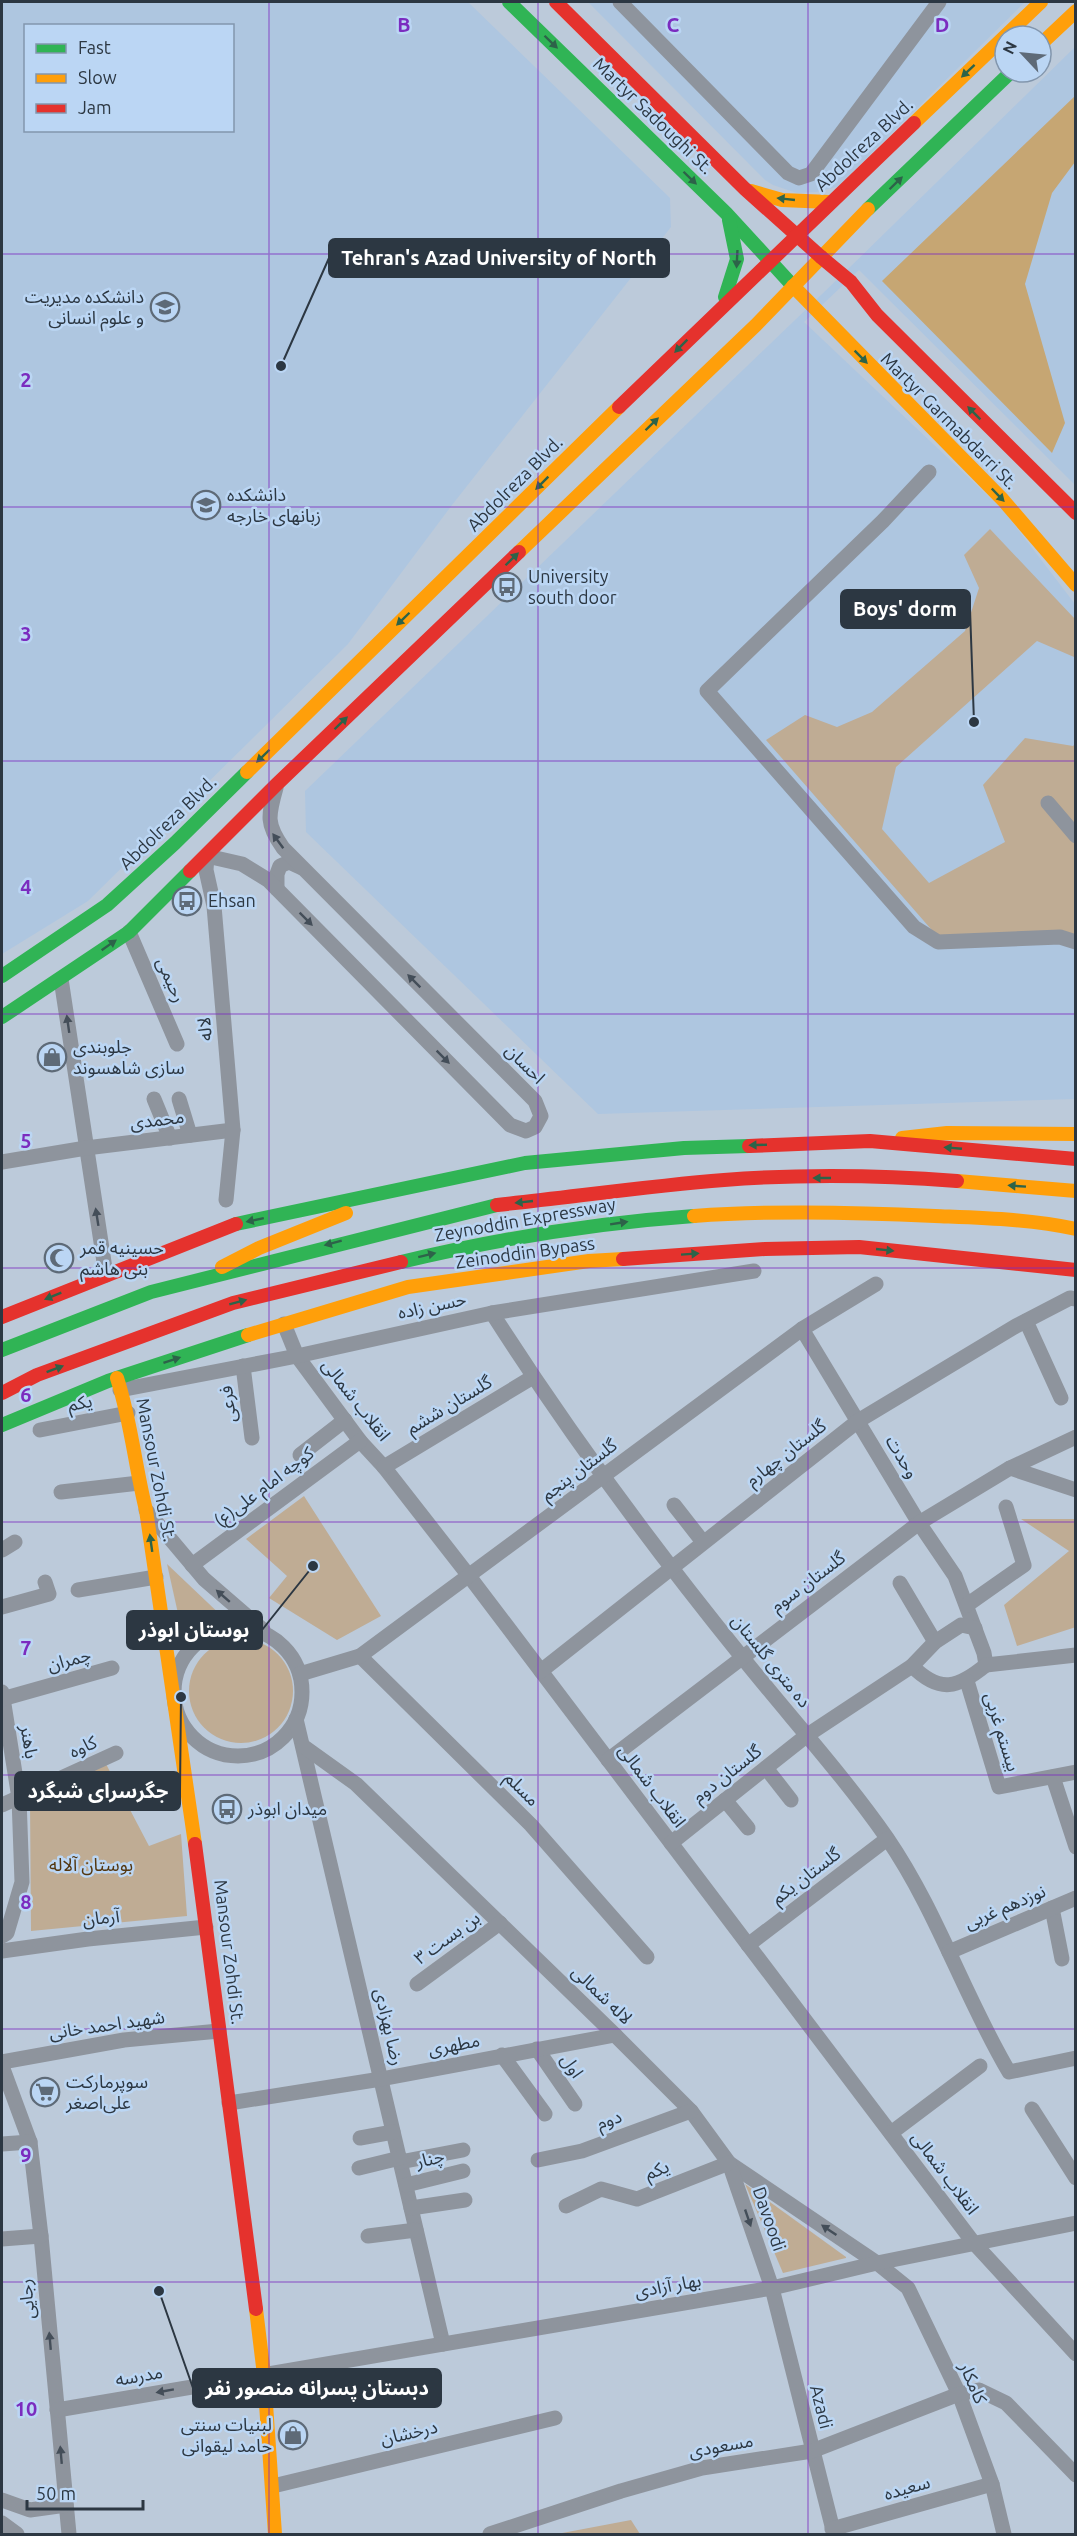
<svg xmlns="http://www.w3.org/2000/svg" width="1077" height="2536" font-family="Ubuntu,'Noto Sans Arabic',sans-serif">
  <rect width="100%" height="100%" fill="#bccada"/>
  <g fill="#aec6e0" fill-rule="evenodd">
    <path d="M2,2H468L670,198L671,227L452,505L348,644L88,901L2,954ZM26,26H232V130H26Z"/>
    <polygon points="588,2 1025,2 837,187 816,192 797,193 773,185 765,180"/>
    <polygon points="1075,47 1075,485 859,270 804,322 1003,510 1075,604 1075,1099 598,1114 306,832 305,791 846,271"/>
  </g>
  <g fill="#bfac94">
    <polygon points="990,529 1075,619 1075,655 1074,657 1037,641 896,767 882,829 929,883 1005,842 983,785 1025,738 1073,746 1075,744 1075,942 937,936 766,740 805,715 837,727 872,712 965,631 979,588 964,555"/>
    <polygon points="304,1496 381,1616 337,1640 269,1598 287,1576 246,1539"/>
    <polygon points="1021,1519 1075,1519 1076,1627 1017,1646 1004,1605 1069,1551"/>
    <polygon points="167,1564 227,1621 185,1645"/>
    <circle cx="241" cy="1691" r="52"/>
    <polygon points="106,1764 149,1846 181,1834 187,1916 31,1931 30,1799"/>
    <polygon points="745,2184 846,2257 846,2258 783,2273"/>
    <polygon points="631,2520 640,2534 557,2534"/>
  </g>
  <polygon fill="#c6a673" points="1075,96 1075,162 1052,193 1025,284 1065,423 1052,453 882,281"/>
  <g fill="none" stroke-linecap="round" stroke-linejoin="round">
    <g stroke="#8e949d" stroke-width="15">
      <polyline points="620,2 788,173 799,178 811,174 939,2"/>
      <polyline points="929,472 883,521 707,691 914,927 938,942 1060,937 1076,942"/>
      <polyline points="1048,803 1076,836"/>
      <polyline points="277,889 277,874 280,866 289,862 302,868"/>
      <polyline points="129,932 177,1044"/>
      <polyline points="61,979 106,1275"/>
      <polyline points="154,1099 170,1138"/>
      <polyline points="179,1099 190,1135"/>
      <polyline points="2,1162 86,1148 233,1130"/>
      <path d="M226,1200L233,1130L214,906L206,870L207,856L242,864L268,880L510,1125L526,1131L535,1127L541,1116L535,1101L283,848C266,824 268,816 276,788"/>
      <path d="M492,1313C568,1432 653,1547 742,1657C790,1717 843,1775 887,1838C937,1911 964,1996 1009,2072L1076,2058"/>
      <polyline points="1026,1321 1061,1398"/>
      <polyline points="284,1324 297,1356 360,1441 384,1467 469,1576 973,2242 1076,2354"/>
      <path d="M802,1329L919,1523L955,1576L984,1653L986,1665C958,1688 940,1694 912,1666"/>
      <polyline points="243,1366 252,1438"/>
      <polyline points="120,1390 297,1356 492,1313 754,1271"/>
      <polyline points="40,1430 128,1413"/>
      <polyline points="300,1455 345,1420"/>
      <polyline points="384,1467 533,1377"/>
      <polyline points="1010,1468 1076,1490"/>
      <polyline points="61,1492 139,1483"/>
      <polyline points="674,1505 703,1542"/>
      <polyline points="146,1510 204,1579 263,1630"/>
      <polyline points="2,1550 15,1542"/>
      <polyline points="192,1565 360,1441"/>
      <polyline points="900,1583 935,1642"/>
      <polyline points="78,1590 156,1577"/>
      <polyline points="967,1605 1024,1565 1006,1507"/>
      <polyline points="2,1607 49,1594 45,1582"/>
      <circle cx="238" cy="1692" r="64"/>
      <polyline points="360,1656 531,1825 647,1957"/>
      <polyline points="986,1665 1076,1655"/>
      <polyline points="541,1671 858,1421 1016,1326 1070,1298 1076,1299"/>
      <polyline points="300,1674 360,1656 802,1329 876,1284"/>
      <polyline points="967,1681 999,1787 1076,1772"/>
      <polyline points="2,1692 19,1798 22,1882 7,1933 2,1936"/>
      <polyline points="2,1699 112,1668"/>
      <polyline points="296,1719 443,2344"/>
      <polyline points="303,1746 356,1784 615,2035 691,2111 729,2163 877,2263 908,2288 959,2394 992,2484 1004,2534"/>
      <polyline points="608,1760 919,1523 1010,1468 1076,1437"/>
      <polyline points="766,1768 791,1800"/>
      <polyline points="1053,1777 1076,1847"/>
      <polyline points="725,1800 748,1828"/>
      <polyline points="2,1805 116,1753"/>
      <polyline points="671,1843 806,1736 912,1666 935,1642 961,1625 975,1628"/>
      <polyline points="1052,1908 1062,1959"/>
      <polyline points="748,1945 887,1839"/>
      <polyline points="2,1951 88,1939 206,1927"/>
      <polyline points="949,1952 1076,1898"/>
      <polyline points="417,1984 500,1923"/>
      <polyline points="537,2049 575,2104"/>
      <polyline points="502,2055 545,2114"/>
      <polyline points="2,2062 124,2040 219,2031"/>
      <polyline points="2,2066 30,2142 41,2236 69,2534"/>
      <polyline points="229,2103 381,2079 615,2035"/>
      <polyline points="1032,2109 1076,2178"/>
      <polyline points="891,2133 980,2066"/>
      <polyline points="360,2138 393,2132"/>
      <polyline points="2,2144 30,2142"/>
      <polyline points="538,2160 582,2151 691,2111"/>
      <polyline points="400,2162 463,2150"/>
      <polyline points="729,2163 772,2288 834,2534"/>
      <polyline points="359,2168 400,2158"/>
      <polyline points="406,2185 463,2171"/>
      <polyline points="566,2206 601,2189 637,2199 729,2163"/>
      <polyline points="411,2208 465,2200"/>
      <polyline points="368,2236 416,2230"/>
      <polyline points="2,2239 41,2236"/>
      <polyline points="57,2410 772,2288 877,2263 1076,2223"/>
      <polyline points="273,2486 555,2418"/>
      <polyline points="2,2500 30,2510 66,2505"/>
      <polyline points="2,2523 17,2534"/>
      <polyline points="832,2529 992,2484"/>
      <polyline points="490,2534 621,2491 702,2468 812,2451 959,2394 979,2390 1006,2403 1076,2475"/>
    </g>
    <g stroke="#30b455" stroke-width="14">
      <polyline points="509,2 726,213 793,286"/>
      <polyline points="868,209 1011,72"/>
      <polyline points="725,297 737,259 729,220"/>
      <polyline points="2,976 107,905 175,843 247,772"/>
      <polyline points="2,1017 129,932 190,871"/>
      <polyline points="236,1224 525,1163 684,1148 749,1146"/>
      <path d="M401,1262C497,1239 595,1223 694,1216"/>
      <polyline points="2,1350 151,1292 497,1205"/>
      <polyline points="2,1425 108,1381 248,1335"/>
    </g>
    <g stroke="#ff9f0a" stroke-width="14">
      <polyline points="1041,44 1076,11"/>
      <polyline points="914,123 1041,2"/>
      <polyline points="751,191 782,200 829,202"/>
      <polyline points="793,286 1003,500 1076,585"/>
      <polyline points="519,552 756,325 868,209"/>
      <polyline points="247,772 619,407"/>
      <polyline points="902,1138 947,1133 1076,1134"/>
      <polyline points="957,1181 1076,1191"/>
      <path d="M694,1216C775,1210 854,1212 935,1216C983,1218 1030,1219 1076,1229"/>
      <polyline points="222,1267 259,1248 346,1213"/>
      <polyline points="248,1335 408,1287 589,1261 623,1259"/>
      <path d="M117,1378C131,1421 135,1466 146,1510L195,1844"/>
      <polyline points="256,2309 264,2375 275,2534"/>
    </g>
    <g stroke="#e5322d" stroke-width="14">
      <polyline points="556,2 745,189 821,257"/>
      <polyline points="821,257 851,282 877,315 1076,513"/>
      <polyline points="619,407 914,123"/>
      <polyline points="190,871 276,785 519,552"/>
      <polyline points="749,1146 870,1141 1076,1159"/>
      <path d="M497,1205C573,1197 648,1186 724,1180C801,1174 880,1175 957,1181"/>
      <polyline points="623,1259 765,1249 859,1247 1076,1270"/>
      <polyline points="2,1317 236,1224"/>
      <polyline points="2,1393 37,1375 233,1303 401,1262"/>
      <polyline points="195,1844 256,2309"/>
    </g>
  </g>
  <defs><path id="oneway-solid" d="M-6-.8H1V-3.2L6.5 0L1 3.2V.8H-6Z" transform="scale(1.5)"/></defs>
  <g fill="#2d6349">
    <use href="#oneway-solid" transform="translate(551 42) rotate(44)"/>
    <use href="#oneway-solid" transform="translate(968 71) rotate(137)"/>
    <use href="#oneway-solid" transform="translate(690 178) rotate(44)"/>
    <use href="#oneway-solid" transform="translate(896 183) rotate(-44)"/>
    <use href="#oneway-solid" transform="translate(786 199) rotate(-174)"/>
    <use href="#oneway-solid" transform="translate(737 259) rotate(93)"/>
    <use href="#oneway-solid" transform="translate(681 346) rotate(135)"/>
    <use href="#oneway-solid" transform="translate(861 357) rotate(45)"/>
    <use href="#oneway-solid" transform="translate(974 413) rotate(-135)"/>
    <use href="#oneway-solid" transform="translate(652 424) rotate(-44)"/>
    <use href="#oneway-solid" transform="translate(542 483) rotate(135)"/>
    <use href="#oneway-solid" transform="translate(998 495) rotate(46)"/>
    <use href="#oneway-solid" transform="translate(512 559) rotate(-44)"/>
    <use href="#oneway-solid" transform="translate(403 619) rotate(136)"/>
    <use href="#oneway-solid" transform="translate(341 723) rotate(-44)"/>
    <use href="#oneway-solid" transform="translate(263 756) rotate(136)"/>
    <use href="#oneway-solid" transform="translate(109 945) rotate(-35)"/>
    <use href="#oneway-solid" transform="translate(758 1145) rotate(178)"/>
    <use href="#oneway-solid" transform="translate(953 1148) rotate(-175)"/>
    <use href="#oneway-solid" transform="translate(822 1178) rotate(-180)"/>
    <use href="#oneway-solid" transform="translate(1017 1186) rotate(-176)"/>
    <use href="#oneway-solid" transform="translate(524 1202) rotate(174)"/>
    <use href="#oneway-solid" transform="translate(255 1220) rotate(168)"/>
    <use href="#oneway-solid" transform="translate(619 1223) rotate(-9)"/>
    <use href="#oneway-solid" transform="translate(333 1243) rotate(165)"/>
    <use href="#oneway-solid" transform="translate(885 1250) rotate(6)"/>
    <use href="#oneway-solid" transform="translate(690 1254) rotate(-4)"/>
    <use href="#oneway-solid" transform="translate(427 1255) rotate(-14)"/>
    <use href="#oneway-solid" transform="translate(53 1296) rotate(158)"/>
    <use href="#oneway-solid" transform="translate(238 1302) rotate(-15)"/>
    <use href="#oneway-solid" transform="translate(172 1360) rotate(-18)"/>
    <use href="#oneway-solid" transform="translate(55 1369) rotate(-21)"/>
    <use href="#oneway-solid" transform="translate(151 1543) rotate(-98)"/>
  </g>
  <g fill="#444e59">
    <use href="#oneway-solid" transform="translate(278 841) rotate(-126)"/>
    <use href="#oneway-solid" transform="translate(306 919) rotate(45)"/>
    <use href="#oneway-solid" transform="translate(414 981) rotate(-135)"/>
    <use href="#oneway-solid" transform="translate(68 1024) rotate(-98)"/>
    <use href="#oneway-solid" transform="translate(443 1057) rotate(45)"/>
    <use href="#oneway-solid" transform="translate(97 1217) rotate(-99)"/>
    <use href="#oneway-solid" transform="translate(223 1596) rotate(-139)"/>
    <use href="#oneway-solid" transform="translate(748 2218) rotate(71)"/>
    <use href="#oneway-solid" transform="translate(829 2230) rotate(-146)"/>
    <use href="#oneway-solid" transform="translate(50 2341) rotate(-95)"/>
    <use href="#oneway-solid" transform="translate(165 2391) rotate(170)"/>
    <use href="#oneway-solid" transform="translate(61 2455) rotate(-95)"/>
  </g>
  <path fill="none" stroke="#7b2cbf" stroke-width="1.5" stroke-opacity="0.55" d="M269,2V2534M538,2V2534M808,2V2534M2,254H1076M2,507H1076M2,761H1076M2,1014H1076M2,1268H1076M2,1522H1076M2,1775H1076M2,2029H1076M2,2282H1076"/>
  <defs>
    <g id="university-ring" transform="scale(1.5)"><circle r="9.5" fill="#bbd6f4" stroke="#5e6a77" stroke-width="1.5"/><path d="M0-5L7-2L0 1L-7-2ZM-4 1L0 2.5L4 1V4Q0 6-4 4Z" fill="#5e6a77"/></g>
    <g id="bus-ring" transform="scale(1.5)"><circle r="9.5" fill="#bbd6f4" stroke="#5e6a77" stroke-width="1.5"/><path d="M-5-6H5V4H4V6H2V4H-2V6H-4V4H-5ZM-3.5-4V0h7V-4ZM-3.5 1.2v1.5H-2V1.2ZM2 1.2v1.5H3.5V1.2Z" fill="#5e6a77"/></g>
    <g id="shop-ring" transform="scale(1.5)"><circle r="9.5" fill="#bbd6f4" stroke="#5e6a77" stroke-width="1.5"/><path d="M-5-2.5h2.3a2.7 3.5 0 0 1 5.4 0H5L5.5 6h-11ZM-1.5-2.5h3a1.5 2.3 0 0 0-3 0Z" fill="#5e6a77"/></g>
    <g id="mosque-ring" transform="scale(1.5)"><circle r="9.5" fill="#bbd6f4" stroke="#5e6a77" stroke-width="1.5"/><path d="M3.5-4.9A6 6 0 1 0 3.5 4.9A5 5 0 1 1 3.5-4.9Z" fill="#5e6a77"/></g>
    <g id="supermarket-ring" transform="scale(1.5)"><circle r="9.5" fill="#bbd6f4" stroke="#5e6a77" stroke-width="1.5"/><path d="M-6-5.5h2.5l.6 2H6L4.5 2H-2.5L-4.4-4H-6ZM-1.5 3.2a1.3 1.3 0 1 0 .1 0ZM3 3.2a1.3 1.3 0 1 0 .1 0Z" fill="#5e6a77"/></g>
  </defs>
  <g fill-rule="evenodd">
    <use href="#university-ring" x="165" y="307"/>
    <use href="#university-ring" x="206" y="505"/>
    <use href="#bus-ring" x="507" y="587"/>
    <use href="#bus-ring" x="187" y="901"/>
    <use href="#shop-ring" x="52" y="1057"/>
    <use href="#mosque-ring" x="59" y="1258"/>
    <use href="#bus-ring" x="227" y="1809"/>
    <use href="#supermarket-ring" x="45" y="2092"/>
    <use href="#shop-ring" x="293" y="2435"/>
  </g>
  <g text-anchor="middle" stroke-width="5" stroke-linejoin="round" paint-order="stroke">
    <g font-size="18" fill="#2c3742" stroke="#bbd6f4">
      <text transform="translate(653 116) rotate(44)" y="6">Martyr Sadoughi St.</text>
      <text transform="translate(864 145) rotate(-43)" y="6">Abdolreza Blvd.</text>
      <text transform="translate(949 421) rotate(45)" y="6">Martyr Garmabdarri St.</text>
      <text transform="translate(515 484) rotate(-45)" y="6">Abdolreza Blvd.</text>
      <text transform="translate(168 823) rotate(-44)" y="6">Abdolreza Blvd.</text>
      <text transform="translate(171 980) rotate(67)" y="6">رحیمی</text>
      <text transform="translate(205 1029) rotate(-95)" y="6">لاله</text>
      <text transform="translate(525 1064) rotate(45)" y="6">احسان</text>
      <text transform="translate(157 1120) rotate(-7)" y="6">محمدی</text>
      <text transform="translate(525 1220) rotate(-10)" y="6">Zeynoddin Expressway</text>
      <text transform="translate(525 1253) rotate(-8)" y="6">Zeinoddin Bypass</text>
      <text transform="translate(432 1306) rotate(-12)" y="6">حسن زاده</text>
      <text transform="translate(356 1400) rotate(52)" y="6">انقلاب شمالی</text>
      <text transform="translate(80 1403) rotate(-11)" y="6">یکم</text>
      <text transform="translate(228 1404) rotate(-97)" y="6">فرعی</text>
      <text transform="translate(449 1405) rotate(-31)" y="6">گلستان ششم</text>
      <text transform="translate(786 1453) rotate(-38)" y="6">گلستان چهارم</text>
      <text transform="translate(902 1457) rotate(59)" y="6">وحدت</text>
      <text transform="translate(156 1470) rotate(79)" y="6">Mansour Zohdi St.</text>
      <text transform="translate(579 1470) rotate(-37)" y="6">گلستان پنجم</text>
      <text transform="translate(264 1487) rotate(-37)" y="6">کوچه امام علی(ع)</text>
      <text transform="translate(808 1582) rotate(-37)" y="6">گلستان سوم</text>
      <text transform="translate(69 1660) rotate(-15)" y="6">چمران</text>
      <text transform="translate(771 1661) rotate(51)" y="6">ده متری گلستان</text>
      <text transform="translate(1002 1732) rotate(73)" y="6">بیستم غربی</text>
      <text transform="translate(29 1742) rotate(81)" y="6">باهنر</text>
      <text transform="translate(83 1747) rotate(-25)" y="6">کاوه</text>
      <text transform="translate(727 1774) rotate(-38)" y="6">گلستان دوم</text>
      <text transform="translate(652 1786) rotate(53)" y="6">انقلاب شمالی</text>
      <text transform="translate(522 1789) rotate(45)" y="6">مسلم</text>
      <text transform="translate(806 1876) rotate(-37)" y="6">گلستان یکم</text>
      <text transform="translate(1005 1907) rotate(-23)" y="6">نوزدهم غربی</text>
      <text transform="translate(101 1918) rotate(-6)" y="6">آرمان</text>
      <text transform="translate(447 1938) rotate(-36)" y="6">بن بست ۳</text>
      <text transform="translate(229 1952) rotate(83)" y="6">Mansour Zohdi St.</text>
      <text transform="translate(602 1995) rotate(44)" y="6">لاله شمالی</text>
      <text transform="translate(107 2025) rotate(-8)" y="6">شهید احمد خانی</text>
      <text transform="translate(389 2027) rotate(77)" y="6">رضا بهزادی</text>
      <text transform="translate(454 2045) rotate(-11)" y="6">مطهری</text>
      <text transform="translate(572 2066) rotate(56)" y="6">اول</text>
      <text transform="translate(609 2120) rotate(-20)" y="6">دوم</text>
      <text transform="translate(430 2159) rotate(-13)" y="6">چنار</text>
      <text transform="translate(657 2170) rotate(-21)" y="6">یکم</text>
      <text transform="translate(945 2173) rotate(53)" y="6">انقلاب شمالی</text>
      <text transform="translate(769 2219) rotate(71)" y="6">Davoodi</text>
      <text transform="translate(668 2286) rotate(-10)" y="6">بهار آزادی</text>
      <text transform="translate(27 2299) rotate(-95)" y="6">رجایی</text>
      <text transform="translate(139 2376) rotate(-10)" y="6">مدرسه</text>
      <text transform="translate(973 2383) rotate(67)" y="6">کامکار</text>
      <text transform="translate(821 2407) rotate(76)" y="6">Azadi</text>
      <text transform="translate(409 2433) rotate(-13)" y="6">درخشان</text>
      <text transform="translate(721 2446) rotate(-10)" y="6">مسعودی</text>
      <text transform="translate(907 2488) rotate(-16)" y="6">سعیده</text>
    </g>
    <g font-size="18" fill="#2c3742" stroke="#bbd6f4" text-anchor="start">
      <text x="144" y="303" text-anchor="end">دانشکده مدیریت<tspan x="144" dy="21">و علوم انسانی</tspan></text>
      <text x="227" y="501">دانشکده<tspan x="227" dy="21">زبانهای خارجه</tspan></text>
      <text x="528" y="583">University<tspan x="528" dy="21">south door</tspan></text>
      <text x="208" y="907">Ehsan</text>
      <text x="73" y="1053">جلوبندی<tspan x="73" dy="21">سازی شاهسوند</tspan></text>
      <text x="80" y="1254">حسینیه قمر<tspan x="80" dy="21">بنی هاشم</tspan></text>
      <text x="248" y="1815">میدان ابوذر</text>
      <text x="66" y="2088">سوپرمارکت<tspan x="66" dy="21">علی‌اصغر</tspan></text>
      <text x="272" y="2431" text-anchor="end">لبنیات سنتی<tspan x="272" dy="21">حامد لیقوانی</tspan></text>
    </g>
    <g font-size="18" fill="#543710" stroke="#bbd6f4">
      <text x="91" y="1871">بوستان آلاله</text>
    </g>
  </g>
  <g font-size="20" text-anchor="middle" font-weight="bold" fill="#7b2cbf" stroke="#bbd6f4" stroke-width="5" stroke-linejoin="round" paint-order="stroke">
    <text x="404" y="32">B</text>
    <text x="673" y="32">C</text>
    <text x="942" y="32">D</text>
    <text x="26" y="387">2</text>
    <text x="26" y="641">3</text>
    <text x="26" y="894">4</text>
    <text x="26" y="1148">5</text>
    <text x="26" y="1402">6</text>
    <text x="26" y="1655">7</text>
    <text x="26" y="1909">8</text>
    <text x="26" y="2162">9</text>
    <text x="26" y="2416">10</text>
  </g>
  <path fill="none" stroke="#2c3742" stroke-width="2" d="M281 366L329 258M974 722L970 609M313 1566L262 1630M181 1697L180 1791M159 2291L193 2388"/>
  <g fill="#2c3742" stroke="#bbd6f4" stroke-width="2">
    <circle cx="281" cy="366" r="6"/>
    <circle cx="974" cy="722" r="6"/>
    <circle cx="313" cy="1566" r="6"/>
    <circle cx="181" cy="1697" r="6"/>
    <circle cx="159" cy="2291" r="6"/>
  </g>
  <g fill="#2c3742" stroke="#2c3742" stroke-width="2">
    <rect x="329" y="239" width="340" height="38" rx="6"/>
    <rect x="841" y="590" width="129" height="38" rx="6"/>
    <rect x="127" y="1611" width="135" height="38" rx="6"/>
    <rect x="15" y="1772" width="165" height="38" rx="6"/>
    <rect x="193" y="2369" width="248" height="38" rx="6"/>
  </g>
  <g font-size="20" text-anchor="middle" font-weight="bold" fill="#fff">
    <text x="499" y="265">Tehran's Azad University of North</text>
    <text x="905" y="616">Boys' dorm</text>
    <text x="194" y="1637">بوستان ابوذر</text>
    <text x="98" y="1798">جگرسرای شبگرد</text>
    <text x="317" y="2395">دبستان پسرانه منصور نفر</text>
  </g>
  <rect width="1077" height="2536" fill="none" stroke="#2c3742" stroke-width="6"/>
  <rect x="24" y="24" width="210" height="108" fill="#bbd6f4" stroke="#8296ad" stroke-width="1.5"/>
  <rect x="36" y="44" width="30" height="9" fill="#30b455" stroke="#8296ad" stroke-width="1.5"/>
  <text x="78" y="54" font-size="18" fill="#2c3742">Fast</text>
  <rect x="36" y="74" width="30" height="9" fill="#ff9f0a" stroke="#8296ad" stroke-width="1.5"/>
  <text x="78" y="84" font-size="18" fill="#2c3742">Slow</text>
  <rect x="36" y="104" width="30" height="9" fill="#e5322d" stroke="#8296ad" stroke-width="1.5"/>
  <text x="78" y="114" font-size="18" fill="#2c3742">Jam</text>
  <g transform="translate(1023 54) rotate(296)"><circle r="28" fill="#bbd6f4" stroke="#8296ad" stroke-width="1.5"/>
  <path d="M0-4.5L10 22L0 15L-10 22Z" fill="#5e6a77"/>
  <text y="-9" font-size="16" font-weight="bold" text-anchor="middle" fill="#2c3742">N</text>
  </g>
  <path d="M27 2500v9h116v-9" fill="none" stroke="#2c3742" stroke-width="3"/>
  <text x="36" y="2500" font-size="18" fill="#2c3742" stroke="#bbd6f4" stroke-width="4.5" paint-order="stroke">50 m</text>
</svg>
